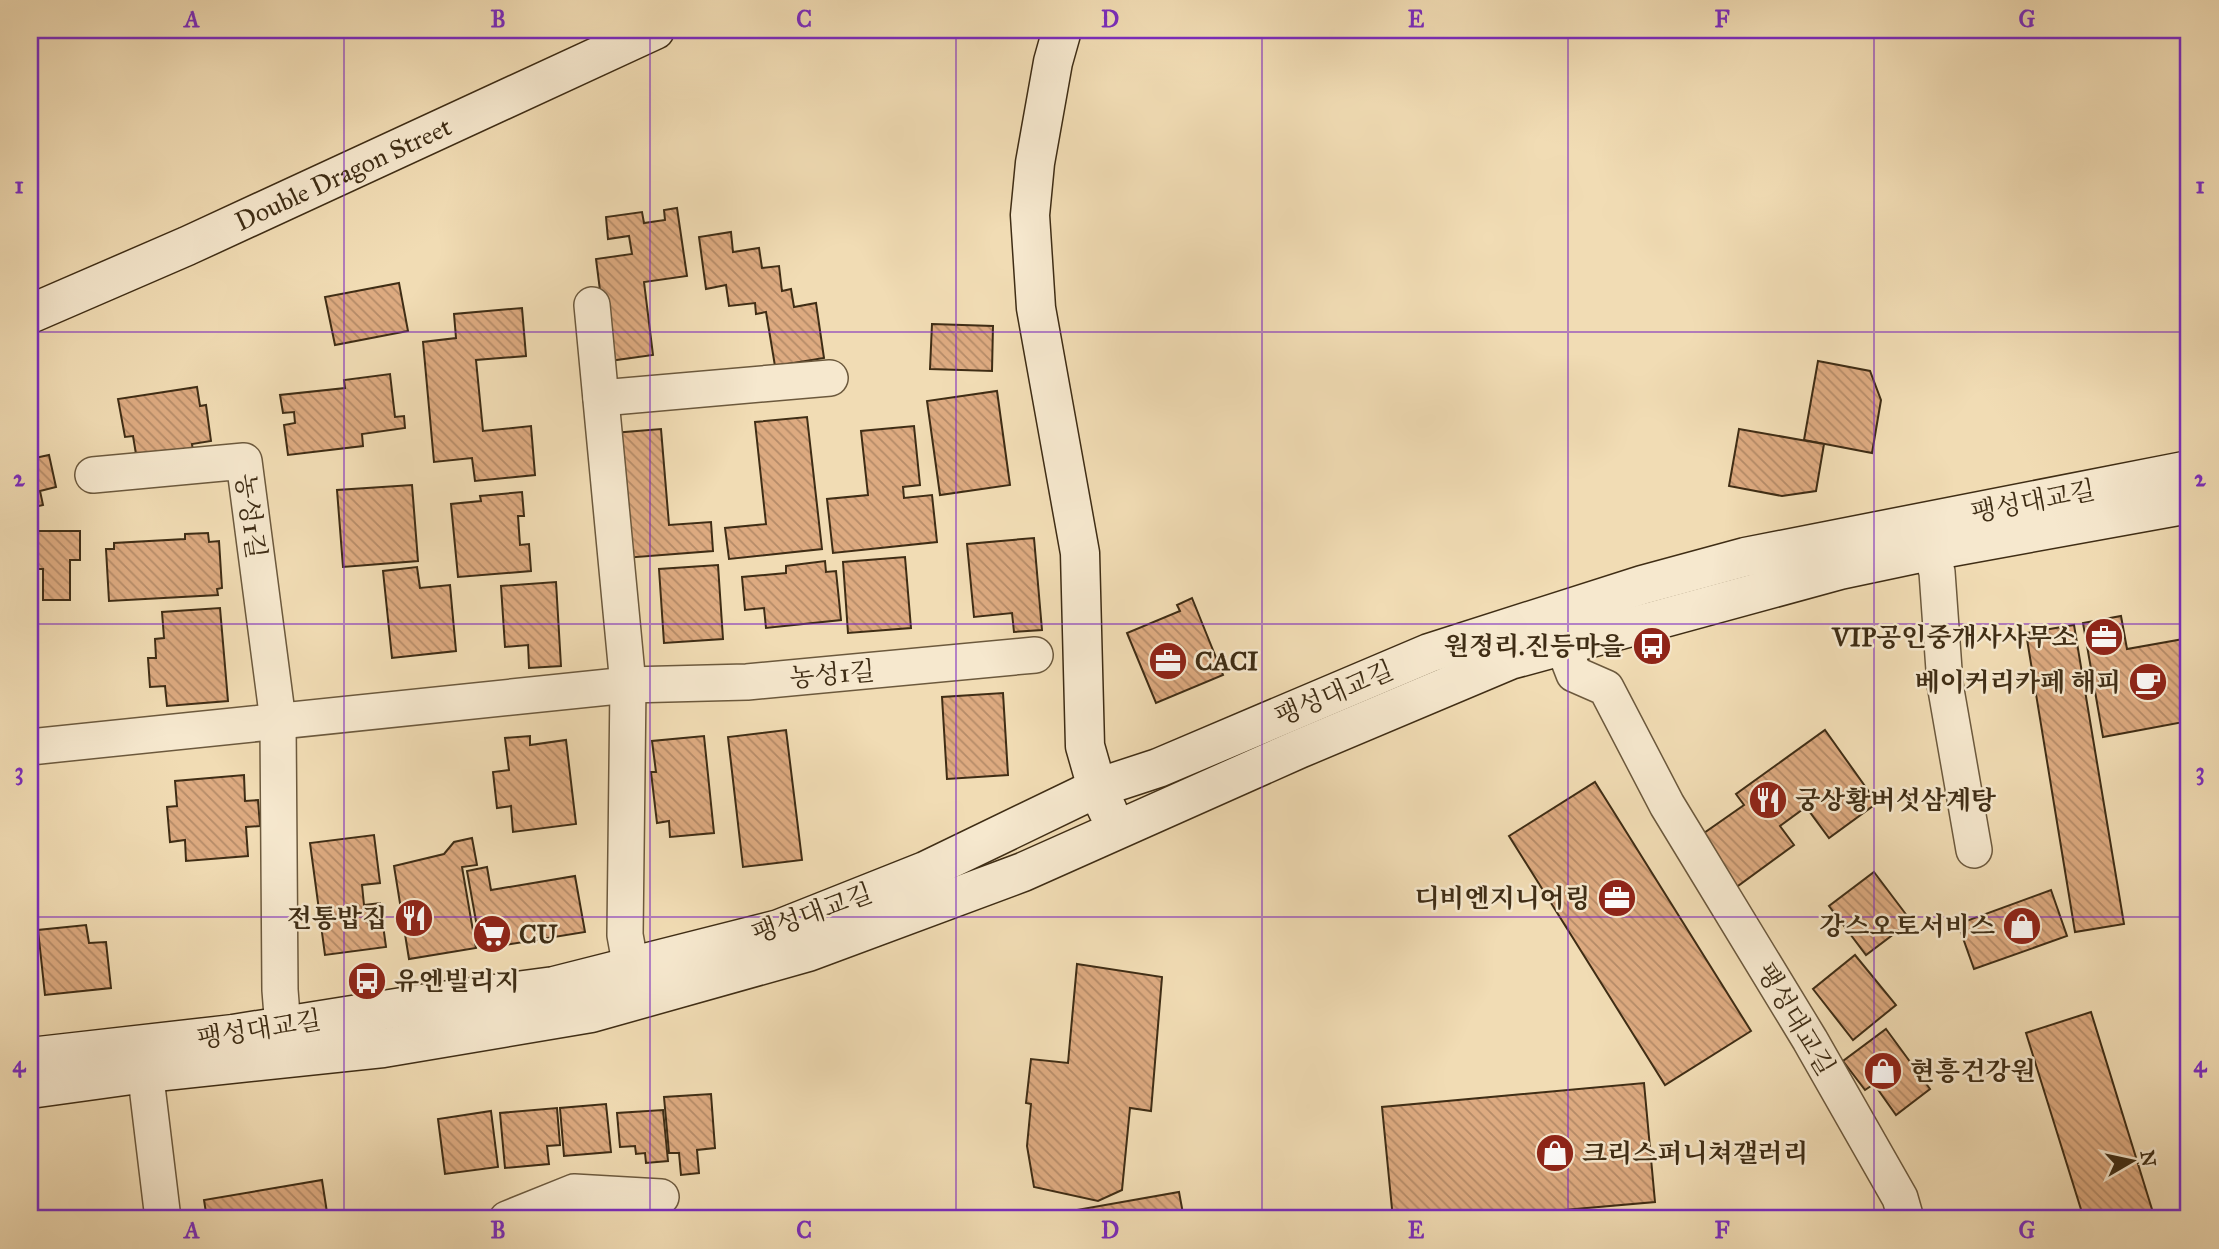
<svg xmlns="http://www.w3.org/2000/svg" width="2219" height="1249" font-family="'IM FELL Great Primer','Noto Serif KR',serif">
  <defs>
    <pattern id="building-back-hatch" width="6" height="6" patternUnits="userSpaceOnUse" patternTransform="scale(1.75)"><rect width="6" height="6" fill="#ddaa80"/><path d="M-1 5l2 2M0 0l6 6M5-1l2 2" fill="none" stroke="#b58b68"/></pattern>
  </defs>
  <rect width="100%" height="100%" fill="#f1dcb4"/>
  <filter id="stains"><feTurbulence type="fractalNoise" baseFrequency=".00286" numOctaves="4"/><feColorMatrix values="0 0 0 0 .2 0 0 0 0 .09 0 0 0 0 .02 0 0 0 .5 -.17"/></filter>
  <radialGradient id="worn" r=".72"><stop offset=".6" stop-color="#630" stop-opacity="0"/><stop offset="1" stop-color="#630" stop-opacity=".3"/></radialGradient>
  <g fill="url(#building-back-hatch)" stroke="#3f2d15" stroke-width="2">
    <polygon points="677,208 687,276 644,282 653,355 609,361 596,259 632,254 629,236 608,239 606,217 642,212 644,223 665,220 664,210"/>
    <polygon points="731,232 733,252 759,248 762,268 779,266 782,291 791,289 794,307 816,303 824,358 775,366 766,312 756,314 755,303 729,306 726,285 706,289 699,237"/>
    <polygon points="399,283 408,331 335,345 325,297"/>
    <polygon points="522,308 526,356 476,360 483,431 531,426 535,475 475,481 472,458 434,462 423,342 456,338 454,314"/>
    <polygon points="932,324 993,326 992,371 930,369"/>
    <polygon points="1818,361 1870,371 1881,400 1872,453 1804,440"/>
    <polygon points="390,374 395,417 404,416 405,428 362,434 363,446 288,455 284,425 295,423 294,412 283,413 280,395 345,388 344,380"/>
    <polygon points="197,387 200,406 206,405 211,441 192,444 193,451 137,460 133,436 125,437 118,399"/>
    <polygon points="997,391 1010,485 940,495 927,401"/>
    <polygon points="807,417 822,549 729,559 725,528 766,524 755,422"/>
    <polygon points="914,426 920,485 903,487 904,498 932,495 937,542 833,553 827,499 868,495 861,431"/>
    <polygon points="661,429 669,525 711,522 713,551 624,558 613,433"/>
    <polygon points="1739,429 1824,444 1816,491 1782,496 1729,486"/>
    <polygon points="49,455 56,487 40,491 43,505 30,508 30,459"/>
    <polygon points="412,485 418,561 343,567 337,490"/>
    <polygon points="522,492 524,516 518,516 520,545 529,544 531,571 458,577 451,504 481,501 480,496"/>
    <polygon points="35,531 80,531 80,560 70,560 70,600 43,600 43,569 35,569"/>
    <polygon points="208,533 209,542 219,541 222,588 217,589 218,595 109,601 106,549 114,549 114,543 185,539 185,534"/>
    <polygon points="1034,538 1042,630 1014,632 1012,613 974,617 967,544"/>
    <polygon points="905,557 911,628 848,633 843,562"/>
    <polygon points="825,561 826,572 836,571 841,620 766,628 764,608 745,610 742,577 786,573 786,566"/>
    <polygon points="718,565 723,639 664,643 659,569"/>
    <polygon points="417,567 420,588 450,585 456,651 392,658 383,571"/>
    <polygon points="556,582 561,666 529,668 528,645 505,647 501,586"/>
    <polygon points="1192,598 1223,675 1156,703 1127,633 1180,611 1177,605"/>
    <polygon points="220,608 228,701 167,706 165,686 150,687 148,658 156,658 155,639 164,638 162,612"/>
    <polygon points="2121,616 2127,649 2189,638 2189,721 2103,737 2083,623"/>
    <polygon points="2074,625 2124,924 2075,932 2026,633"/>
    <polygon points="1003,693 1008,775 947,779 942,697"/>
    <polygon points="786,730 802,860 743,867 728,737"/>
    <polygon points="1825,730 1877,803 1829,838 1806,807 1780,826 1794,845 1731,891 1694,840 1744,805 1736,794"/>
    <polygon points="530,736 530,745 566,740 576,824 513,832 511,806 497,808 493,772 509,770 505,738"/>
    <polygon points="704,736 714,833 670,837 669,821 657,823 651,772 656,772 652,741"/>
    <polygon points="244,775 245,801 258,800 260,826 246,827 248,856 186,861 185,840 170,842 167,807 177,806 175,781"/>
    <polygon points="1595,782 1751,1031 1665,1085 1509,836"/>
    <polygon points="374,835 380,883 362,885 364,905 380,903 386,947 325,955 310,843"/>
    <polygon points="472,838 477,865 462,867 476,948 409,959 394,866 444,854 454,842"/>
    <polygon points="487,867 491,890 575,876 585,932 481,949 467,871"/>
    <polygon points="1874,872 1911,921 1866,955 1829,906"/>
    <polygon points="2051,890 2067,936 1974,969 1958,924"/>
    <polygon points="86,925 89,943 106,942 111,988 45,995 38,930"/>
    <polygon points="1855,955 1896,1005 1853,1040 1813,989"/>
    <polygon points="1077,964 1162,977 1151,1111 1130,1108 1122,1190 1098,1201 1034,1187 1027,1146 1031,1104 1026,1103 1031,1059 1068,1063"/>
    <polygon points="2091,1012 2155,1219 2084,1219 2026,1033"/>
    <polygon points="1886,1029 1930,1089 1896,1115 1874,1084 1865,1090 1843,1061"/>
    <polygon points="1644,1083 1655,1202 1462,1219 1393,1219 1382,1107"/>
    <polygon points="711,1094 715,1148 697,1150 699,1173 681,1175 679,1153 669,1153 664,1097"/>
    <polygon points="606,1104 611,1152 564,1156 560,1108"/>
    <polygon points="557,1108 560,1145 547,1146 549,1164 505,1168 500,1113"/>
    <polygon points="663,1110 668,1161 646,1163 645,1153 636,1154 635,1146 620,1147 617,1113"/>
    <polygon points="491,1111 498,1167 445,1174 438,1119"/>
    <polygon points="322,1180 328,1219 207,1219 204,1200"/>
    <polygon points="1179,1192 1184,1219 1072,1219 1071,1211"/>
    <polygon points="605,1213 645,1219 604,1219"/>
  </g>
  <g fill="none" stroke-linecap="round" stroke-linejoin="round">
    <g stroke="#6c593d" stroke-width="38">
      <g id="street">
        <polyline points="592,305 628,685 625,935 631,968 641,994"/>
        <polyline points="601,398 830,378"/>
        <polyline points="93,475 244,461 278,721 280,990 285,1053"/>
        <polyline points="1929,525 1930,551 1937,572 1945,684 1974,850"/>
        <polyline points="1553,620 1574,674 1606,688 1667,805 1810,1040 1900,1198 1906,1219"/>
        <polyline points="30,747 628,685 747,682 1035,655"/>
        <polyline points="142,1045 163,1219"/>
        <polyline points="507,1219 574,1192 661,1197"/>
      </g>
    </g>
    <g stroke="#3f2d15" stroke-width="41">
      <g id="secondary">
        <polyline points="1062,30 1053,62 1035,163 1030,215 1036,308 1080,553 1085,746 1097,788 1108,811"/>
        <path id="s1" d="M30,314L187,246L655,30"/>
        <polyline points="30,1057 233,1034 434,1002 554,986 779,929 925,871 1097,788 1158,768 1429,653 1642,585 1745,557 2189,470"/>
        <polyline points="30,1089 146,1073 383,1048 591,1013 808,952 1023,872 1299,749 1510,660 1840,570 1930,551 2189,504"/>
      </g>
    </g>
    <use href="#street" stroke="#f6e8ce" stroke-width="35"/>
    <use href="#secondary" stroke="#f6e8ce" stroke-width="38"/>
  </g>
  <path fill="none" stroke="#7b2cbf" stroke-width="2" stroke-opacity="0.55" d="M344,30V1219M650,30V1219M956,30V1219M1262,30V1219M1568,30V1219M1874,30V1219M30,332H2189M30,624H2189M30,917H2189"/>
  <defs>
    <g id="office-disc" transform="scale(2.0125)"><circle r="9.5" fill="#8f2418" stroke="#f6e8ce"/><path d="M-6-3h4V-5.5h4V-3h4V5H-6ZM-1-4.5V-3h2v-1.5ZM-6 0V1H6V0Z" fill="#fff"/></g>
    <g id="bus-disc" transform="scale(2.0125)"><circle r="9.5" fill="#8f2418" stroke="#f6e8ce"/><path d="M-5-6H5V4H4V6H2V4H-2V6H-4V4H-5ZM-3.5-4V0h7V-4ZM-3.5 1.2v1.5H-2V1.2ZM2 1.2v1.5H3.5V1.2Z" fill="#fff"/></g>
    <g id="cafe-disc" transform="scale(2.0125)"><circle r="9.5" fill="#8f2418" stroke="#f6e8ce"/><path d="M-5.5-4.5H6V0H3Q3 3.5 0 3.5H-2.5Q-5.5 3.5-5.5 0ZM3-3.2v2h1.7v-2ZM-6 4.5H4V6H-6Z" fill="#fff"/></g>
    <g id="restaurant-disc" transform="scale(2.0125)"><circle r="9.5" fill="#8f2418" stroke="#f6e8ce"/><path d="M-5-6h1v4h1v-4h1v4h1v-4h1v5L-1.5 .5V6h-2V.5L-5-1ZM5-6V6H3V1.5H1.5Q1.5-4 5-6Z" fill="#fff"/></g>
    <g id="shop-disc" transform="scale(2.0125)"><circle r="9.5" fill="#8f2418" stroke="#f6e8ce"/><path d="M-5-2.5h2.3a2.7 3.5 0 0 1 5.4 0H5L5.5 6h-11ZM-1.5-2.5h3a1.5 2.3 0 0 0-3 0Z" fill="#fff"/></g>
    <g id="supermarket-disc" transform="scale(2.0125)"><circle r="9.5" fill="#8f2418" stroke="#f6e8ce"/><path d="M-6-5.5h2.5l.6 2H6L4.5 2H-2.5L-4.4-4H-6ZM-1.5 3.2a1.3 1.3 0 1 0 .1 0ZM3 3.2a1.3 1.3 0 1 0 .1 0Z" fill="#fff"/></g>
  </defs>
  <g fill-rule="evenodd">
    <use href="#office-disc" x="2104" y="637"/>
    <use href="#bus-disc" x="1652" y="646"/>
    <use href="#office-disc" x="1168" y="661"/>
    <use href="#cafe-disc" x="2148" y="682"/>
    <use href="#restaurant-disc" x="1768" y="800"/>
    <use href="#office-disc" x="1617" y="898"/>
    <use href="#restaurant-disc" x="414" y="918"/>
    <use href="#shop-disc" x="2022" y="926"/>
    <use href="#supermarket-disc" x="492" y="934"/>
    <use href="#bus-disc" x="367" y="981"/>
    <use href="#shop-disc" x="1883" y="1071"/>
    <use href="#shop-disc" x="1555" y="1153"/>
  </g>
  <g text-anchor="middle" stroke-width="5" stroke-linejoin="round" paint-order="stroke">
    <g font-size="26" fill="#3f2d15" stroke="#f6e8ce">
      <text dy="9" stroke="none"><textPath href="#s1" startOffset="343">Double Dragon Street</textPath></text>
      <text transform="translate(2033 501) rotate(-11)" y="9">팽성대교길</text>
      <text transform="translate(251 516) rotate(82)" y="9">농성1길</text>
      <text transform="translate(832 674) rotate(-5)" y="9">농성1길</text>
      <text transform="translate(1334 693) rotate(-23)" y="9">팽성대교길</text>
      <text transform="translate(812 913) rotate(-20)" y="9">팽성대교길</text>
      <text transform="translate(1796 1019) rotate(59)" y="9">팽성대교길</text>
      <text transform="translate(259 1029) rotate(-9)" y="9">팽성대교길</text>
    </g>
    <g font-size="26" font-weight="bold" fill="#3f2d15" stroke="#f6e8ce" text-anchor="end">
      <text x="2077" y="646">VIP공인중개사사무소</text>
      <text x="1625" y="655">원정리.진등마을</text>
      <text x="1195" y="670" text-anchor="start">CACI</text>
      <text x="2121" y="691">베이커리카페 해피</text>
      <text x="1795" y="809" text-anchor="start">궁상황버섯삼계탕</text>
      <text x="1590" y="907">디비엔지니어링</text>
      <text x="387" y="927">전통밥집</text>
      <text x="1995" y="935">강스오토서비스</text>
      <text x="519" y="943" text-anchor="start">CU</text>
      <text x="394" y="990" text-anchor="start">유엔빌리지</text>
      <text x="1910" y="1080" text-anchor="start">현흥건강원</text>
      <text x="1582" y="1162" text-anchor="start">크리스퍼니쳐갤러리</text>
    </g>
  </g>
  <rect width="2219" height="1249" fill="none" stroke="#f1dcb4" stroke-width="77"/>
  <g transform="translate(2132 1161) rotate(81)" stroke="#f6e8ce" stroke-width="5" paint-order="stroke">
  <path d="M0-5L12 26L0 18L-12 26Z" fill="#3f2d15"/>
  <text y="-10" font-size="19" font-weight="bold" text-anchor="middle" fill="#3f2d15">N</text>
  </g>
  <rect x="38" y="38" width="2142" height="1172" fill="none" stroke="#7b2cbf" stroke-width="2.5"/>
  <g font-size="23" text-anchor="middle" font-weight="bold" fill="#7b2cbf">
    <text x="192" y="27">A</text>
    <text x="498" y="27">B</text>
    <text x="804" y="27">C</text>
    <text x="1110" y="27">D</text>
    <text x="1416" y="27">E</text>
    <text x="1722" y="27">F</text>
    <text x="2027" y="27">G</text>
    <text x="19" y="193">1</text>
    <text x="2200" y="193">1</text>
    <text x="19" y="486">2</text>
    <text x="2200" y="486">2</text>
    <text x="19" y="779">3</text>
    <text x="2200" y="779">3</text>
    <text x="19" y="1072">4</text>
    <text x="2200" y="1072">4</text>
    <text x="192" y="1238">A</text>
    <text x="498" y="1238">B</text>
    <text x="804" y="1238">C</text>
    <text x="1110" y="1238">D</text>
    <text x="1416" y="1238">E</text>
    <text x="1722" y="1238">F</text>
    <text x="2027" y="1238">G</text>
  </g>
  <rect width="100%" height="100%" filter="url(#stains)"/>
  <rect width="100%" height="100%" fill="url(#worn)"/>
</svg>
